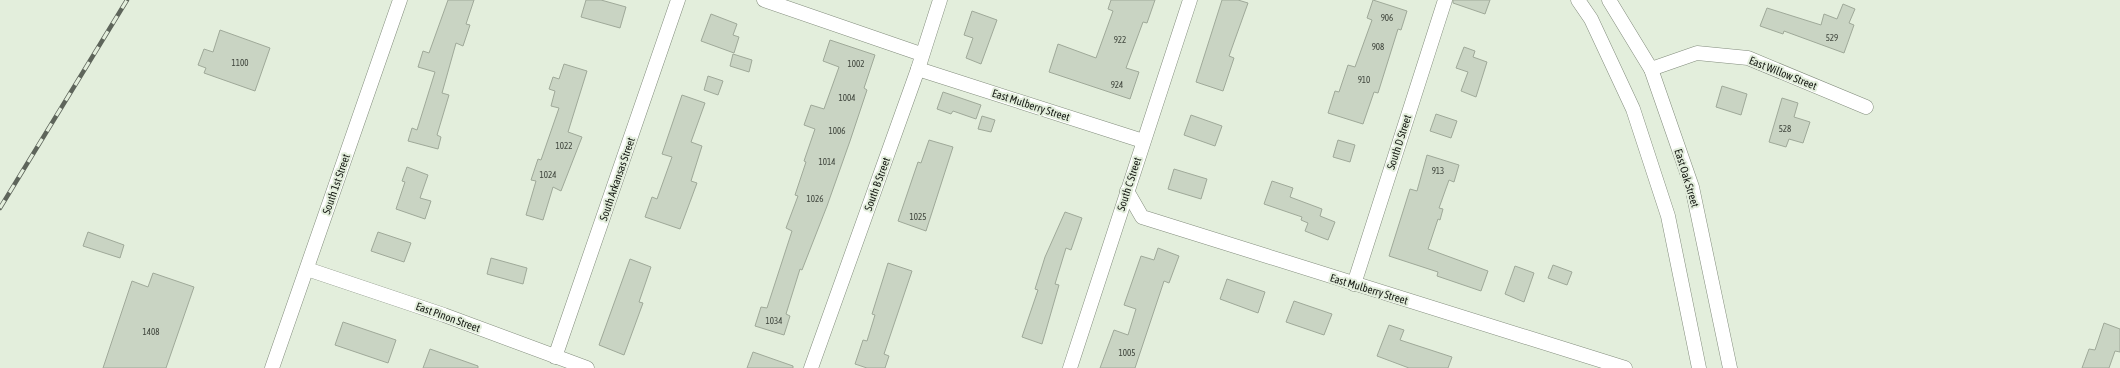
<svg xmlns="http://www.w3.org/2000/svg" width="2120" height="368" font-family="'Asap Condensed',sans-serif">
  <rect width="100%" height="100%" fill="#e3eedc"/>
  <g fill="#c9d4c3" stroke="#9fa999">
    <polygon points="448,0 474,0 466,24 470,25 463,46 456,43 442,93 449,95 437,135 441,137 438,149 408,141 412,128 417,130 435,72 418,67 423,51 429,53"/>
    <polygon points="586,0 601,0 626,7 620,28 581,17"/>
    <polygon points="1111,0 1155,0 1147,23 1143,22 1126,68 1139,72 1130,99 1049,72 1058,44 1096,58 1113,11 1108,9"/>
    <polygon points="1222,0 1238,0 1248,3 1229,56 1234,58 1223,91 1196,82"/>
    <polygon points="1373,0 1407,11 1401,30 1398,29 1378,93 1374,92 1363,124 1328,113 1335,91 1339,92 1348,65 1355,67 1372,20 1367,18"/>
    <polygon points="1453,0 1490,0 1485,14 1453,3"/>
    <polygon points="1843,4 1855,9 1849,23 1854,25 1844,53 1784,31 1783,34 1760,26 1767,8 1821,25 1824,14 1837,19"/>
    <polygon points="972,11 997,20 981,64 966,58 973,38 964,35"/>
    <polygon points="711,14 737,24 733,35 739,37 734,53 701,41"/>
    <polygon points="220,30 270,48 255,91 204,73 206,68 198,65 204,49 213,52"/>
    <polygon points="830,40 875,55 864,88 867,90 850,141 827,206 802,270 800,269 786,314 790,316 784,335 755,326 761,307 767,308 792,231 786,228 798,196 795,195 806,162 804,161 815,129 804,125 811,105 824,109 839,67 823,61"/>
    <polygon points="1464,47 1475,51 1473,57 1487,62 1476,97 1461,91 1468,72 1456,68"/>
    <polygon points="733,54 752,60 749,72 730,66"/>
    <polygon points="564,64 587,71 568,132 582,137 561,191 553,187 543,220 526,215 536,181 531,180 538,159 541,160 559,108 551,106 555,91 549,89 553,77 559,79"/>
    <polygon points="708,76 723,81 718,95 704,90"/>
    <polygon points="1722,86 1747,94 1741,115 1716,107"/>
    <polygon points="943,92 981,105 976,119 953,111 951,114 937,109"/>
    <polygon points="682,95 705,103 691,142 702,146 691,181 697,183 680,229 645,217 652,197 657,199 672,157 662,154"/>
    <polygon points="1782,98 1798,103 1794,117 1810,122 1803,143 1789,139 1786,147 1769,142"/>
    <polygon points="1436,114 1457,121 1451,138 1430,131"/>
    <polygon points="1191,115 1222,126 1215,146 1184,135"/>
    <polygon points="982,116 995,120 991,132 978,129"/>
    <polygon points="929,140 953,147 926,231 898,221 918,162 921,163"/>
    <polygon points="1338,140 1355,145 1350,162 1333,157"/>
    <polygon points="1427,155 1459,165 1454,182 1449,180 1439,208 1443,209 1440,220 1438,219 1428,249 1488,271 1481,291 1437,276 1438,272 1389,256 1410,189 1417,191"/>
    <polygon points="407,167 428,175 420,198 431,201 425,219 396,209 405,182 402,181"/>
    <polygon points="1174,169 1207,179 1201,199 1168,189"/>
    <polygon points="1272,181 1293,188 1290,197 1322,209 1320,216 1335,222 1328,240 1305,231 1308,223 1301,220 1302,217 1264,204"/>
    <polygon points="1065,212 1082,218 1071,250 1066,248 1055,284 1059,285 1042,344 1022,337 1038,290 1035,289 1045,257"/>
    <polygon points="88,232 124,245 120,258 83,246"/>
    <polygon points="378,232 411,243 404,262 371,251"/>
    <polygon points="1158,248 1179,256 1169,283 1164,281 1135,368 1100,368 1114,330 1128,335 1136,309 1124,305 1141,256 1154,260"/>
    <polygon points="491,258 527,268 523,284 487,274"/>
    <polygon points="630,259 651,267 639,302 643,303 624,355 599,345"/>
    <polygon points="888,263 912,271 884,354 889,356 885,368 867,368 855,364 863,340 867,341 875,315 872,314"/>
    <polygon points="1553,265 1572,272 1567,285 1548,278"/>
    <polygon points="1515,266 1534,273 1524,302 1505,294"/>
    <polygon points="153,273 194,287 166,368 103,368 132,281 148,287"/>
    <polygon points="1227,279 1265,292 1258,313 1220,299"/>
    <polygon points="1294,301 1332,314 1324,335 1286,322"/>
    <polygon points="343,322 396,340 388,363 335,345"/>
    <polygon points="2104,323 2120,329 2120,352 2115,351 2109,368 2082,368 2089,349 2095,350"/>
    <polygon points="1389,325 1404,330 1400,340 1452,357 1448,368 1409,368 1377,356"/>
    <polygon points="430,349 478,366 478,368 423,368"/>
    <polygon points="753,352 793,366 793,368 747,368"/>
  </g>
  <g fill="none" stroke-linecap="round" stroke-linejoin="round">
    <g stroke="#828c7c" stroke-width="15">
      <g id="minor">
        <polyline points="764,0 921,54"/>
        <polyline points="1578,0 1591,19 1633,109 1668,216 1699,368"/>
        <polyline points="1609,0 1651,69 1692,187 1730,368"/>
        <polyline points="918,69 1143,141"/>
        <polyline points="1651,69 1697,53 1748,58 1866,107"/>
        <polyline points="1127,191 1142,217 1625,368"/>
        <polyline points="307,269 444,315 587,368"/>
        <polyline points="1354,284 1445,0"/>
        <polyline points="555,357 678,0"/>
        <polyline points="272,368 400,0"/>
        <polyline points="811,368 918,69 940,0"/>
        <polyline points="1070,368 1190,0"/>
      </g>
    </g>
    <use href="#minor" stroke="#fff" stroke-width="14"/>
    <g stroke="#5e655b" stroke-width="4.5">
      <polyline id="rail" points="0,208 127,0"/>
    </g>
    <use href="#rail" stroke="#e3eedc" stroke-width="3" stroke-dasharray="9" stroke-linecap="butt"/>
  </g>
  <g text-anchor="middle" stroke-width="4" stroke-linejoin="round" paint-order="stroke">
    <g font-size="9" fill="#41473e">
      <text x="1387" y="21">906</text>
      <text x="1832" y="41">529</text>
      <text x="1120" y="43">922</text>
      <text x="1378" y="50">908</text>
      <text x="240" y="66">1100</text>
      <text x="856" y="67">1002</text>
      <text x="1364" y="83">910</text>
      <text x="1117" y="88">924</text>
      <text x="847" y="101">1004</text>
      <text x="1785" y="132">528</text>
      <text x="837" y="134">1006</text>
      <text x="564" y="149">1022</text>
      <text x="827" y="165">1014</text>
      <text x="1438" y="174">913</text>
      <text x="548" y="178">1024</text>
      <text x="815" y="202">1026</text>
      <text x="918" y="220">1025</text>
      <text x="774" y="324">1034</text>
      <text x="151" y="335">1408</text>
      <text x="1127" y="356">1005</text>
    </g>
    <g font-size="11" fill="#141812" stroke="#e3eedc">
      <text transform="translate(1783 73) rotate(22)" y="4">East Willow Street</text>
      <text transform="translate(1031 105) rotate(18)" y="4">East Mulberry Street</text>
      <text transform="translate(1399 142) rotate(-72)" y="4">South D Street</text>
      <text transform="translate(1687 178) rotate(73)" y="4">East Oak Street</text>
      <text transform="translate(617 179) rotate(-71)" y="4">South Arkansas Street</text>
      <text transform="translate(336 184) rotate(-71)" y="4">South 1st Street</text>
      <text transform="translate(877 184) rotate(-70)" y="4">South B Street</text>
      <text transform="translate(1129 184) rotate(-72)" y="4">South C Street</text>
      <text transform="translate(1369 289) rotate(17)" y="4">East Mulberry Street</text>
      <text transform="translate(448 317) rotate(20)" y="4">East Pinon Street</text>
    </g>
  </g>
</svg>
